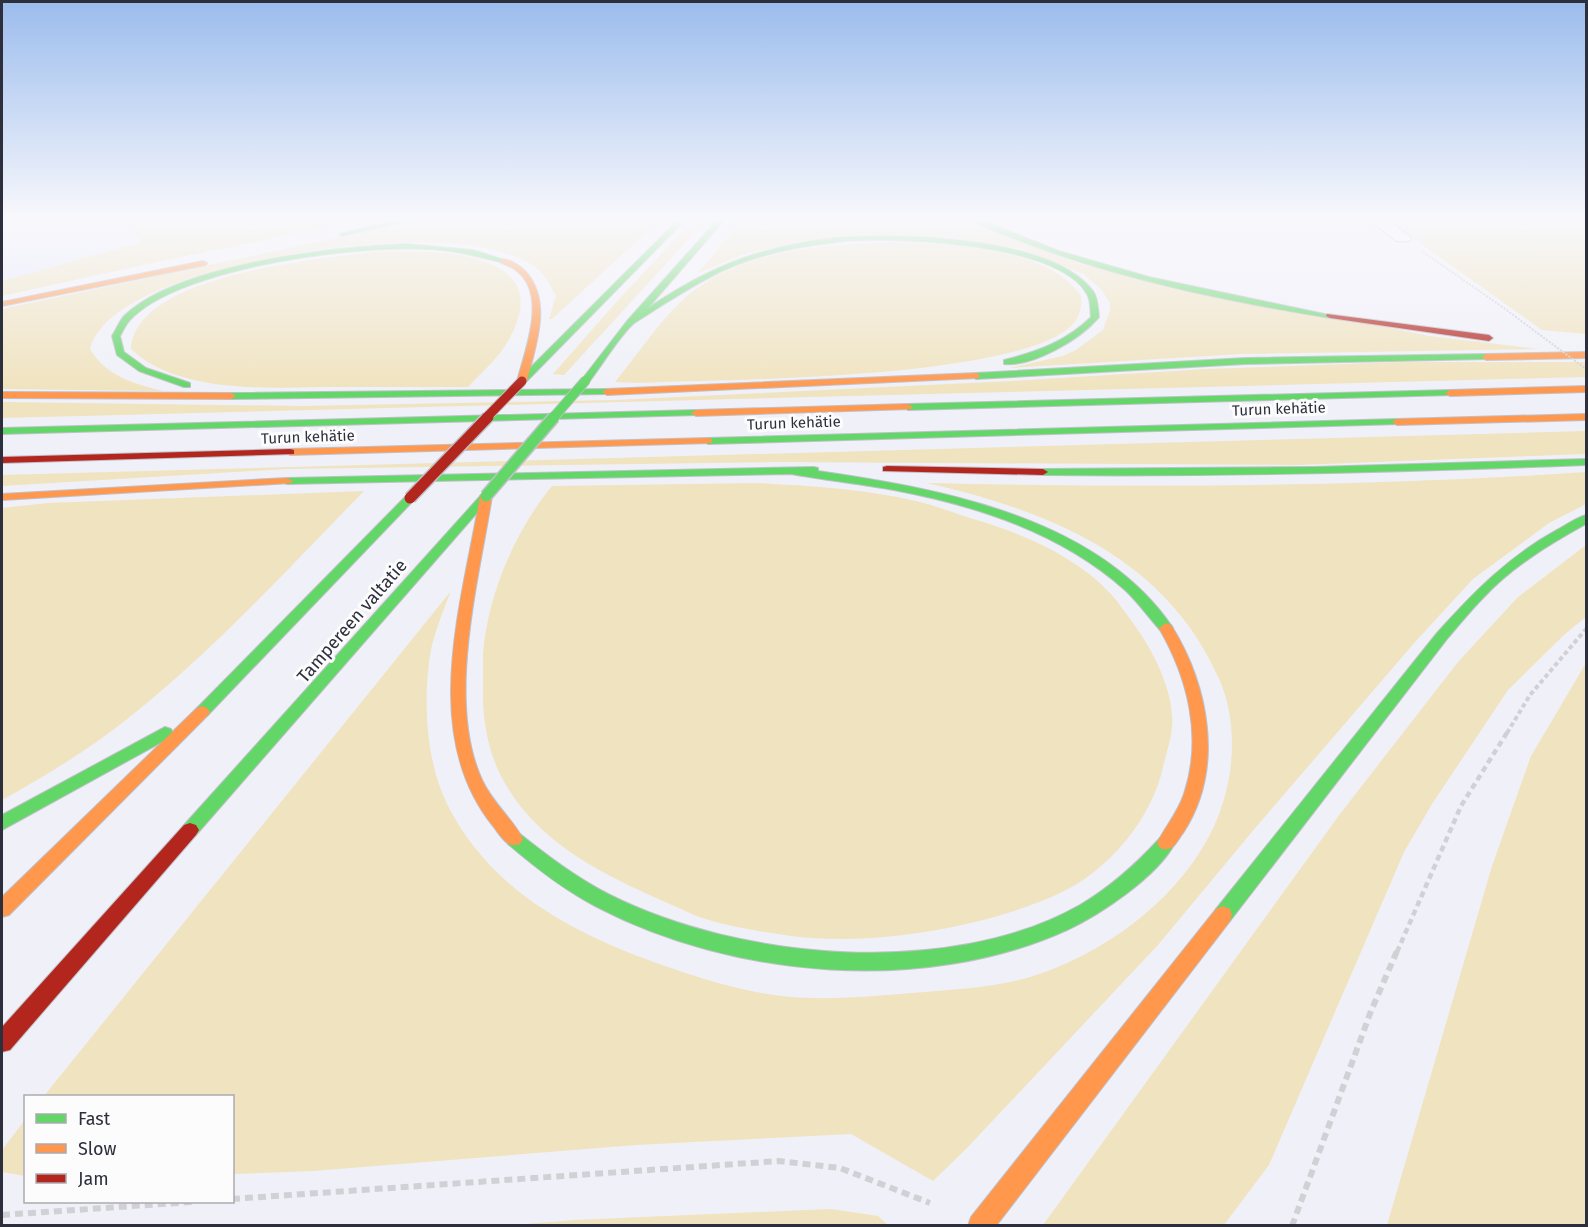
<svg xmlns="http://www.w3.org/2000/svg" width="1588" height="1227" font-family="'Fira Sans',sans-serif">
  <rect width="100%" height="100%" fill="#f0f0f8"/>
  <polygon fill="#e8e8fa" points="2,218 126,218 141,241 2,281"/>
  <g fill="#f0e3bf">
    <polygon points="126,218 375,218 156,262 2,296 2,281 141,242"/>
    <path d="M431,218H662L552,319H549L556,296C550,284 543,271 531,264C494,242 430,241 388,243C323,245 109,275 90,349C106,376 134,384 163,391L2,389V309Z"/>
    <polygon points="695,218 708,218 564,375 553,374 620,298"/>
    <polygon points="745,218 962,218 1007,238 1081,264 1429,336 1539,349 1241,354 1009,368 1063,356 1076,350 1103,330 1110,311 1110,303 1101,289 1083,274 1022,249 952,238 801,241 744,254 698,273"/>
    <polygon points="1385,218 1586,218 1586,334 1542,330"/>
    <path d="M894,242C951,246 1045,245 1081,296C1082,306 1080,318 1072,325C1024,374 775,379 702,381C673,381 644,384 615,382C638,354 659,321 686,297C740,250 824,245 894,242Z"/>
    <path d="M381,251C405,252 431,251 454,254C513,263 540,290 505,346C495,361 480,374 468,387C425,387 382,387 339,387C275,387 181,396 131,349C136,273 323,259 381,251Z"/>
    <polygon points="1400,362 1586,362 1586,377 2,418 2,402 302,406 616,400 1011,381 1207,369"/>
    <polygon points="1586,431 1586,454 1297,465 780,462 287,469 2,486 2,475"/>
    <path d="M1586,472V504L1549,523L1473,579L1415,642L1251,833L1158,945L966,1149L933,1181L851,1134L636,1145L313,1171L233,1174L232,1096H44L451,591C444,608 437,626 432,645C422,694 425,761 448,806C494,896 583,938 674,969C717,984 764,997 810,998C848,999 887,995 925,992C960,989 996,987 1030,977C1100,956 1172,904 1207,840C1233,794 1241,731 1220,681C1167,558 1050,511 927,483C1147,488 1367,487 1586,472Z"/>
    <path d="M759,483C811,486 865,489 916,501C938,506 958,515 980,521C1026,535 1076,557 1110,593C1119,603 1127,615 1135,626C1154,652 1175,694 1172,727C1171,740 1166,754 1163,767C1152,819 1108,871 1060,893C989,927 869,947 791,936C764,932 735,928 709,920C693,916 678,907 663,901C606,876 543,845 509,790C489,759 482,723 483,687C483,676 483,664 483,653C488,594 515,531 552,486Z"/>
    <path d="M364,491C284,573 205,660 113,730C78,756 40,779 2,800V508L48,503Z"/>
    <polygon points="1586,545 1586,617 1565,634 1508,690 1432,804 1404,852 1269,1165 1224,1225 1043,1225 1340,814 1458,662 1518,597"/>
    <polygon points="1586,663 1586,1225 1387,1225 1492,866 1531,756"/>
    <polygon points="25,1120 25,1176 2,1172 2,1150"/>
    <polygon points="831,1209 878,1216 888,1225 513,1225 574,1220"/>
  </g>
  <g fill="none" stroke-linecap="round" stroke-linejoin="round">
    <g stroke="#c0c0ca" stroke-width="3">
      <polygon id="street" points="1367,218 1385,218 1411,238 1409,241 1397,241"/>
    </g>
    <g stroke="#c0c0ca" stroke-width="2">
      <g id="fast">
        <polygon points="405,218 419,218 342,236 339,234"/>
        <polygon points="680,218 687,218 525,383 519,383 519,379"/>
        <path d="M719,218H726L648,308C686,283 725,261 770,250C796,243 824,238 851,237C912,234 1053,238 1093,291C1098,298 1098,308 1099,317C1081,339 1033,367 1004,364V360C1037,352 1067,341 1091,317C1090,310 1091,301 1087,294C1059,243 899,237 846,241C807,245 767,252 731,267C705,278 680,294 656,309C649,314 640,319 633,324C619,337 602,365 589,382H583V378L627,321Z"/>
        <path d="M967,218H976L1059,251L1149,277L1334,316L1330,318C1232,302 1133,282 1039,248C1016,239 989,231 967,218Z"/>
        <path d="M406,244L473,250L508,261L504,263C483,258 463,252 441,250C370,242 180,266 130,320C126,324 123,331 120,336L124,352L146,368L190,383V387H184L139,371L117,355L112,336C116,330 119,322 124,316C178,264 332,247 406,244Z"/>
        <polygon points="1486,354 1489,355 1489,359 1245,364 976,379 971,376 976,373 1245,358"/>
        <polygon points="607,389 610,390 610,394 231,399 226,396 231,393"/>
        <polygon points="1450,390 1453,391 1453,395 908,410 903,407 908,404"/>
        <polygon points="696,410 701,413 699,415 2,434 2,428"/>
        <polygon points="1397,419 1401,420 1401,424 708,444 703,441 708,438"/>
        <path d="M1586,459V465C1405,472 1224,477 1043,475L1038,472L1043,469L1314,467Z"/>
        <path d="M814,467L818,468V471C941,489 1098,517 1173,628L1171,631H1161C1149,618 1138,602 1125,590C1061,533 978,506 894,490C860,484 825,480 791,474L287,484L281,481L287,478Z"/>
        <polygon points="486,493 490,494 490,498 196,835 190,837 184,835 181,830 184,825 482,494"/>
        <polygon points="410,495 414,496 414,500 207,716 197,716 194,712 197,708 406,496"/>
        <path d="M1586,515V524C1550,544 1513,566 1484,597C1471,610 1459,625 1447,639L1230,921L1223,924L1216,921L1214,915L1216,909L1437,633C1473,593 1509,556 1557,530C1566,525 1576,518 1586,515Z"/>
        <polygon points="165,727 171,729 173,733 171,737 2,830 2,815"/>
        <path d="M514,832L520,834C549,857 577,878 610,895C740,960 950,979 1080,905C1111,887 1136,864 1160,838L1166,836L1172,838L1175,843C1158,876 1100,915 1067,930C924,995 734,978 597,907C564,890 536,868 508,844L505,839L508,834Z"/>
      </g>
    </g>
    <g stroke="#c0c0ca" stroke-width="2">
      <g id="slow">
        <path d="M501,259C510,259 521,266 526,272C553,303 535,346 527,381L522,384L517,381C525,351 547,296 518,272C514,268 507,265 501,263Z"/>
        <polygon points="203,261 207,263 206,265 2,306 2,302"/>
        <polygon points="1586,352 1586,358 1486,360 1482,357 1486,354"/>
        <polygon points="976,373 979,374 979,378 607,395 602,392 607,389"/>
        <polygon points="1586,386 1586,392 1450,396 1445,393 1450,390"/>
        <polygon points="2,392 231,393 236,396 231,399 2,398"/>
        <polygon points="908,404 913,407 911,409 696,416 691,413 696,410"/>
        <polygon points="1586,414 1586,420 1397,425 1392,422 1397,419"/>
        <polygon points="708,438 712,439 712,443 290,455 285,452 290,449"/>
        <polygon points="287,478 293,481 291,483 2,500 2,494"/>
        <path d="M486,493L492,496C479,580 445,703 483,782C494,804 513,820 523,839L520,844C507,849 501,836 493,826C418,733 463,601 480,496Z"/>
        <path d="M1166,623L1171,625C1209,686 1225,769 1183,833C1176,842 1173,853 1160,848L1157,843C1166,826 1178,812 1184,794C1203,737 1188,678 1159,628Z"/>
        <polygon points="202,706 207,708 210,712 207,716 9,915 2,917 2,897 197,708"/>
        <polygon points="1223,906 1230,909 1232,915 1230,921 996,1226 968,1226 971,1217 1216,909"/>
      </g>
    </g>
    <g stroke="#c0c0ca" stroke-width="2">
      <g id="jam">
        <polygon points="1327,314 1489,335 1493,338 1489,341 1330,318 1326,316"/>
        <polygon points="290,449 294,450 294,454 2,463 2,457"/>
        <polygon points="887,466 1043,469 1048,472 1043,475 883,471 883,467"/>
        <polygon points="190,823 196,825 199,830 196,835 10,1050 2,1052 2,1027 184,825"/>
      </g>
    </g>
    <polyline stroke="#d1d1d5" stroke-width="2" stroke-dasharray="2 1.5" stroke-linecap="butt" points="1423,252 1501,306"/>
    <polyline stroke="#d1d1d5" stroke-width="4" stroke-dasharray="4.5 3" stroke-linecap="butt" points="1507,733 1530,695 1586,629"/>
    <polyline stroke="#d1d1d5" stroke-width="4.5" stroke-dasharray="6 4" stroke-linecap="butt" points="1397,952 1461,806 1508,731"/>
    <g stroke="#d1d1d5" stroke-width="6" stroke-dasharray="8 5" stroke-linecap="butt">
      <polyline points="232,1199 779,1161 840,1168 930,1203"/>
      <polyline points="2,1215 192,1202"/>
      <polyline points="1292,1226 1371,1011 1397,951"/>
    </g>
    <use href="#street" fill="#fdfdfe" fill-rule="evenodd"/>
    <use href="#fast" fill="#63d668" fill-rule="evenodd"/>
    <use href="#slow" fill="#ff974d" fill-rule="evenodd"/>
    <use href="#jam" fill="#b3261e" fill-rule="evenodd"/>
    <g stroke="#c0c0ca" stroke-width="11" stroke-linecap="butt">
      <polyline id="fast-bridge-far1" points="553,418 586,380"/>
    </g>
    <g stroke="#c0c0ca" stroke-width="14" stroke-linecap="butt">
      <polyline id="fast-bridge" points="486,496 554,417"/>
    </g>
    <g stroke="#c0c0ca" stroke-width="11" stroke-linecap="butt">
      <polyline id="jam-bridge-far1" points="486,418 522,381"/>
    </g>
    <g stroke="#c0c0ca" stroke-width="14" stroke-linecap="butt">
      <polyline id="jam-bridge" points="410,498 488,417"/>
    </g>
    <polyline stroke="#d1d1d5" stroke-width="2" stroke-dasharray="2 1.5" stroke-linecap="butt" points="1501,306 1586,369"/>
    <use href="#fast-bridge-far1" stroke="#63d668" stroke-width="9"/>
    <use href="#fast-bridge" stroke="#63d668" stroke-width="11"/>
    <use href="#jam-bridge-far1" stroke="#b3261e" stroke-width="9"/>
    <use href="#jam-bridge" stroke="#b3261e" stroke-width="11"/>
  </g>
  <linearGradient id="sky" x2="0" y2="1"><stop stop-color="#9bbced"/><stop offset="0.56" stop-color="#f8f8fc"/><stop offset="1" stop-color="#f8f8fc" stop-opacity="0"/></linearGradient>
  <rect width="1588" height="390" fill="url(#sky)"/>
  <g text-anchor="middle" stroke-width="6" stroke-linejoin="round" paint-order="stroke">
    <g font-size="15" fill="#2e2f3d" stroke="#fcfcfc">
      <text transform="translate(1279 409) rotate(-2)" y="5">Turun kehätie</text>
      <text transform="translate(794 423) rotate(-2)" y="5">Turun kehätie</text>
      <text transform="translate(308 437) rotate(-2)" y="5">Turun kehätie</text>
    </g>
    <g font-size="18" fill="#2e2f3d" stroke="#fcfcfc">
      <text transform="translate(352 621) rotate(-49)" y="6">Tampereen valtatie</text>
    </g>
  </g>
  <rect width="1588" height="1227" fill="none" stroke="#2e2f3d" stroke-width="6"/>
  <rect x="24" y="1095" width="210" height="108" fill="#fcfcfc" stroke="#aaaab0" stroke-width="1.5"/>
  <rect x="36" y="1114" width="30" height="9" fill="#63d668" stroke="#aaaab0" stroke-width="1.5"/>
  <text x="78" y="1125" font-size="18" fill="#2e2f3d">Fast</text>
  <rect x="36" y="1144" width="30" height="9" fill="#ff974d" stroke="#aaaab0" stroke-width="1.5"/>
  <text x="78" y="1155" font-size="18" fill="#2e2f3d">Slow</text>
  <rect x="36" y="1174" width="30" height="9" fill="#b3261e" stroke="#aaaab0" stroke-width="1.5"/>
  <text x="78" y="1185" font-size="18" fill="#2e2f3d">Jam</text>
</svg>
